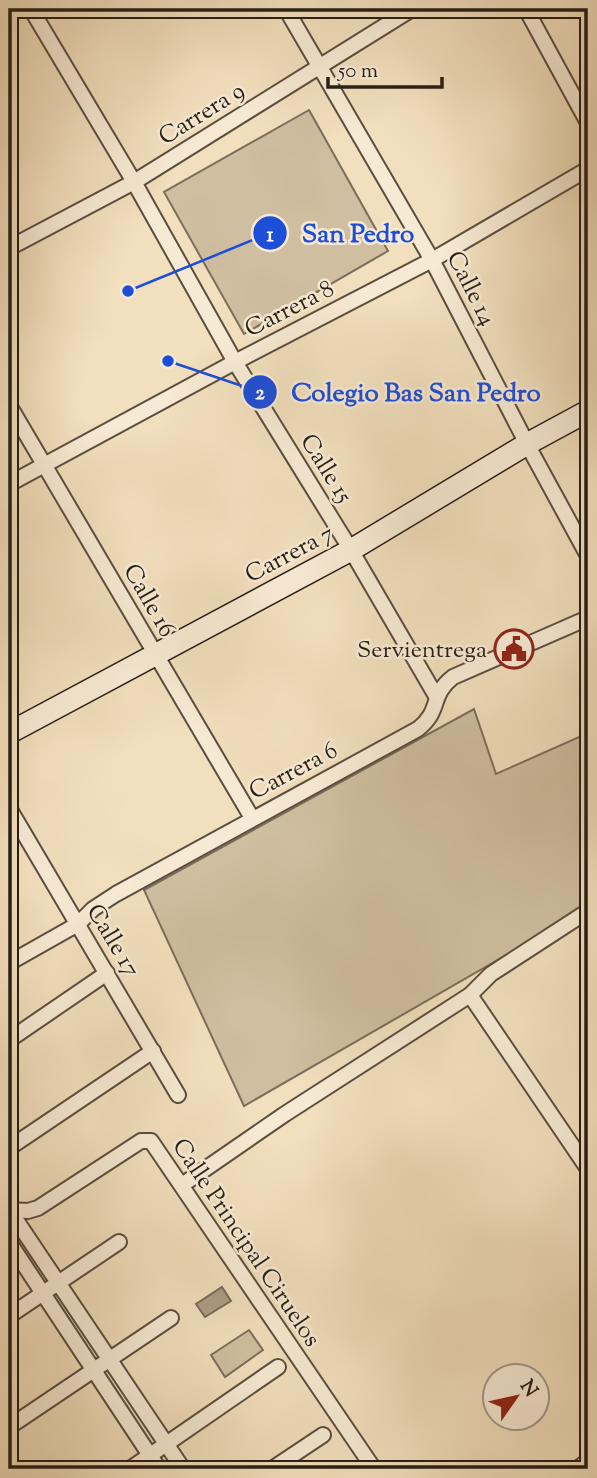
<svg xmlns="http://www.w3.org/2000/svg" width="597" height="1478" font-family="'Sorts Mill Goudy',serif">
  <rect width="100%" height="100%" fill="#f2dfbd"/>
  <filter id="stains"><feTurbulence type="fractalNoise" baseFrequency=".00286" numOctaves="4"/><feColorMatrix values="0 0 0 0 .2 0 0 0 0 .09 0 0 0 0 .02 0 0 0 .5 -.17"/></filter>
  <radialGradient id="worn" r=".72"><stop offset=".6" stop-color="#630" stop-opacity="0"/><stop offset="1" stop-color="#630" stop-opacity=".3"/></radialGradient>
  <g fill="#cfbea0" stroke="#7b6e5a" stroke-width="2">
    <polygon points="309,110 388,251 244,334 164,192"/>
    <polygon points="474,709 496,774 588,733 588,908 244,1106 144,890"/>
    <polygon points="249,1330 263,1350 225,1377 211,1355"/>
  </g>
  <polygon fill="#ad9d84" stroke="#776a58" stroke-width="2" points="222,1287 231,1301 205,1317 196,1304"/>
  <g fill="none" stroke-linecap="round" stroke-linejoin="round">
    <g stroke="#5a4e3f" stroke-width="18">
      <g id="street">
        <polyline points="31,9 134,182 235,362 351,550 436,696"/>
        <polyline points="286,9 432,260 527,444 588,556"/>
        <polyline points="526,9 588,123"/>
        <polyline points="9,248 134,182 412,9"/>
        <polyline points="9,405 252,818"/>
        <polyline points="9,484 235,362 432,260 588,169"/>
        <polyline points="9,808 178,1095"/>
        <path d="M9,963L78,924L93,909L116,894L418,729C442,710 429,696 453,677L588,618"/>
        <polyline points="470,995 588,1169"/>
        <polyline points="9,1040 107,973"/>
        <polyline points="9,1148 153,1051"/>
        <polyline points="182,1185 285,1114 470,995 491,974 588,911"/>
        <polyline points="9,1210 28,1211 38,1208 141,1141 151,1141 374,1469"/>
        <polyline points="10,1211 183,1469"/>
        <polyline points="9,1242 159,1469"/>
        <polyline points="9,1316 119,1242"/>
        <polyline points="9,1427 171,1318"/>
        <polyline points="130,1469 278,1367"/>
        <polyline points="272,1469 323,1435"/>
        <polyline points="577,1469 588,1461"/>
      </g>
    </g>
    <g stroke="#271e15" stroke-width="24">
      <polyline id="secondary" points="9,733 351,550 527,444 588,411"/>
    </g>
    <use href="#street" stroke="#f7ead4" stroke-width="14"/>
    <use href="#secondary" stroke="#f7ead4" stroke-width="21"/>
  </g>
  <defs>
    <g id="civic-ring" transform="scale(2.0125)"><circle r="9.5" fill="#f7ead4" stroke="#8f2418" stroke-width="1.5"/><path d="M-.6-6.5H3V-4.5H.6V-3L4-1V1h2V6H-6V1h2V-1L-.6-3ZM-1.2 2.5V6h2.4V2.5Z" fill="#8f2418"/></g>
  </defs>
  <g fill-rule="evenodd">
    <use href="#civic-ring" x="514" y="649"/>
  </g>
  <g text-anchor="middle" stroke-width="5" stroke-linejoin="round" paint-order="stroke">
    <g font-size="24" fill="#271e15" stroke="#f7ead4">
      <text transform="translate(201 113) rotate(-32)" y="8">Carrera 9</text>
      <text transform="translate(472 288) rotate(63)" y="8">Calle 14</text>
      <text transform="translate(289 308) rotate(-27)" y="8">Carrera 8</text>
      <text transform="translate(327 468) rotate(58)" y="8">Calle 15</text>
      <text transform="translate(289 553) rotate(-28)" y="8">Carrera 7</text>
      <text transform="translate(150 600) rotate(60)" y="8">Calle 16</text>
      <text transform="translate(293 770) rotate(-28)" y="8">Carrera 6</text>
      <text transform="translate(114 940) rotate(59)" y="8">Calle 17</text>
      <text transform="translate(247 1242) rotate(56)" y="8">Calle Principal Ciruelos</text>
    </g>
    <g font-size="24" fill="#271e15" stroke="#f7ead4" text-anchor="end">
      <text x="487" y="657">Servientrega</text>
    </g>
  </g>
  <path fill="none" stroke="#1d4ed8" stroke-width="2.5" d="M128 291L270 233M168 361L260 392"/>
  <g fill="#1d4ed8" stroke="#f7ead4" stroke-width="2.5">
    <circle cx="128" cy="291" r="7"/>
    <circle cx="168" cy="361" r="7"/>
    <circle cx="270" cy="233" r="18"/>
    <circle cx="260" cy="392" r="18"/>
  </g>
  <g font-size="21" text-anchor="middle" font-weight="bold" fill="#fff">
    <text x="270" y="241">1</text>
    <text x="260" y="399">2</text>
  </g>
  <g font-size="26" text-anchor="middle" font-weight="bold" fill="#1d4ed8" stroke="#f7ead4" stroke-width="5" stroke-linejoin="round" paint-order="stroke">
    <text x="358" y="242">San Pedro</text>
    <text x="416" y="401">Colegio Bas San Pedro</text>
  </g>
  <rect width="597" height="1478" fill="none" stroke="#f2dfbd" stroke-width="35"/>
  <rect x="10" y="10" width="576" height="1457" fill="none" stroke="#271e15" stroke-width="3.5"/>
  <rect x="18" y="18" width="562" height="1443" fill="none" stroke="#271e15" stroke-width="2"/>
  <g transform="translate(516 1397) rotate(56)"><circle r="33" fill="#f7ead4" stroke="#a49888" stroke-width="2"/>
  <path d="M0-5L12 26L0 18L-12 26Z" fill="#8f2418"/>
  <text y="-10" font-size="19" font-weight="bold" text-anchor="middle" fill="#271e15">N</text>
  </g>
  <path d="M328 77v10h114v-10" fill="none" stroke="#271e15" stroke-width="3.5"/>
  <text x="338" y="77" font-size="21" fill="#271e15" stroke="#f7ead4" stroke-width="5" paint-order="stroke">50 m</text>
  <rect width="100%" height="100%" filter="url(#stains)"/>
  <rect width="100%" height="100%" fill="url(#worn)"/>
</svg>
